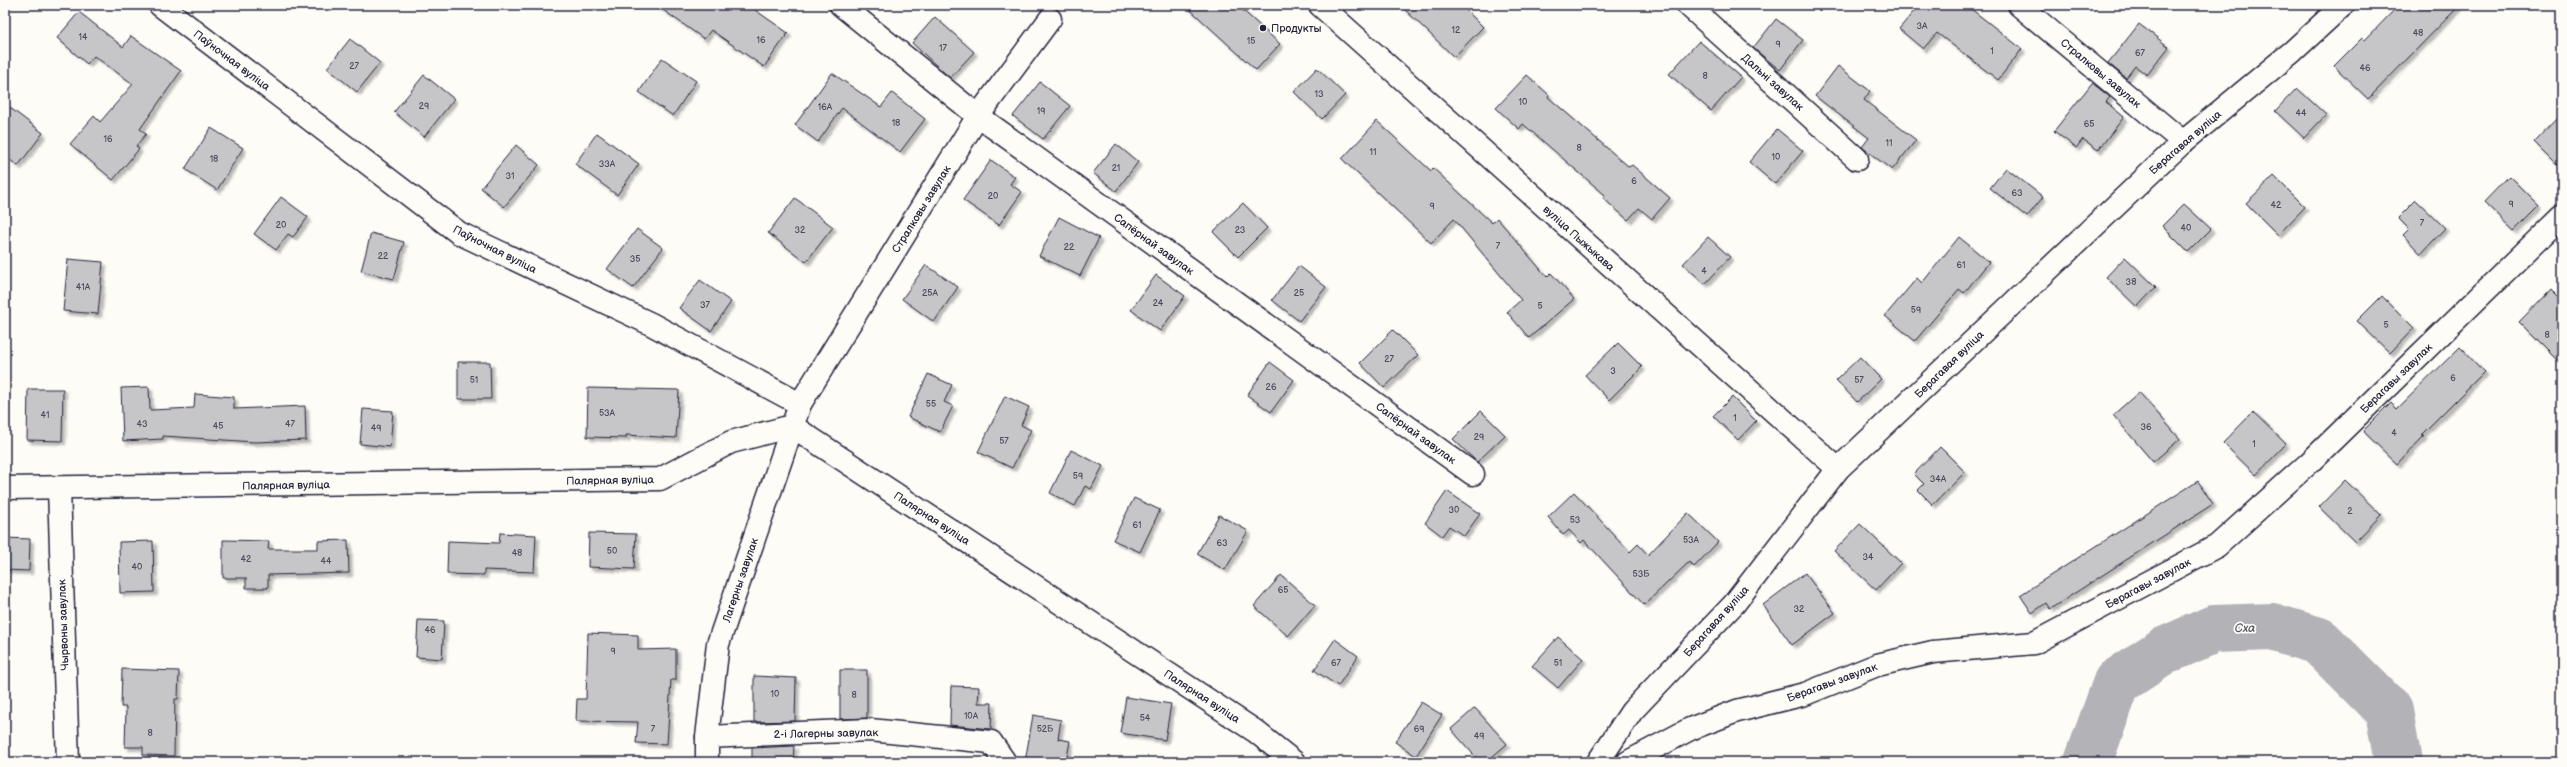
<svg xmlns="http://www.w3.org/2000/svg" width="2567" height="767" font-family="'Balsamiq Sans',sans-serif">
  <defs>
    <filter id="shadow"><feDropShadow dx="3.5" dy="3.5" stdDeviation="1" flood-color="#0004"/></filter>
  </defs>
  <rect width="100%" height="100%" fill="#fdfcf7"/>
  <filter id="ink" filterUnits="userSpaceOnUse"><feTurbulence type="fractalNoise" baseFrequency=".025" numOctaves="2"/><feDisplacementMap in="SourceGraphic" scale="8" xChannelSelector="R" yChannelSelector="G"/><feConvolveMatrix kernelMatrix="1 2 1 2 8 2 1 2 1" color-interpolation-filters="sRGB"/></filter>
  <g filter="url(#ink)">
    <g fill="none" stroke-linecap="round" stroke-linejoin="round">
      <polyline stroke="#b2b2b7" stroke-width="48" points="2088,762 2117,682 2164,651 2214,629 2272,627 2319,641 2389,711 2398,762"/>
    </g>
    <g fill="#c6c6c8" stroke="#22223b" filter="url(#shadow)">
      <polygon points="656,5 748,5 788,33 764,67 711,30 704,39"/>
      <polygon points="1185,5 1237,5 1280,44 1256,70"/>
      <polygon points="1400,5 1461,5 1483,27 1454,57"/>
      <polygon points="1919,5 1966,5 2022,49 1998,80 1937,33 1923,49 1899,29"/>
      <polygon points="2399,5 2460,5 2368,99 2334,66 2362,38 2365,40"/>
      <polygon points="79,12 123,47 131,36 181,71 140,129 146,134 136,146 139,149 113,180 70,144 94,116 100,122 133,84 94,56 87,64 57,38"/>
      <polygon points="935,17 974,52 950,78 912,43"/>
      <polygon points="1776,19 1803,40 1780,70 1753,48"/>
      <polygon points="2139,24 2169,47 2147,75 2135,66 2126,78 2108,63"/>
      <polygon points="350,39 380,63 357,92 327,68"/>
      <polygon points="1699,41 1741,77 1711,111 1669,74"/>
      <polygon points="662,58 696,81 673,116 639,92"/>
      <polygon points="1838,66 1870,91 1864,100 1916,140 1892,170 1862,147 1869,138 1815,96"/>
      <polygon points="1317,68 1345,95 1322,119 1294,92"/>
      <polygon points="832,73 881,107 892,93 925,119 900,152 842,108 818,142 795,125"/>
      <polygon points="424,75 454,99 424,137 394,112"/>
      <polygon points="1527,75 1549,95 1548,97 1629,167 1632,165 1670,198 1652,219 1639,208 1628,220 1603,198 1605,195 1523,124 1519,129 1496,108"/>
      <polygon points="1040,82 1070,106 1043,139 1013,116"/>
      <polygon points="2092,83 2110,97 2106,102 2124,117 2098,150 2083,139 2076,148 2054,131"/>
      <polygon points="2297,88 2326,115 2304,138 2275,111"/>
      <polygon points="5,104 43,133 18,166 5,156"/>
      <polygon points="2562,113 2562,170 2534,142"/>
      <polygon points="1377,121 1431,171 1433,168 1492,223 1497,218 1547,277 1551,273 1574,299 1529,338 1507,312 1521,300 1454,219 1431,243 1342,159"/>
      <polygon points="211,128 243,148 217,190 185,169"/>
      <polygon points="1777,129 1803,151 1775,184 1749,162"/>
      <polygon points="597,133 639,164 617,195 575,164"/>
      <polygon points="1116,144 1138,162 1116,191 1093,173"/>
      <polygon points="516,145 539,165 504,207 481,188"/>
      <polygon points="991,160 1015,177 1010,184 1022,192 999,225 963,200"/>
      <polygon points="2006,168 2043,197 2027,217 1990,188"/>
      <polygon points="2274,176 2305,207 2278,235 2246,203"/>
      <polygon points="2509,176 2539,206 2514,231 2484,202"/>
      <polygon points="281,197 308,217 293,237 288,234 276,250 254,234"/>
      <polygon points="795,198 833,227 806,262 768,233"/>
      <polygon points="2416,200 2445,228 2421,254 2403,235 2409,229 2398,218"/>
      <polygon points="1243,203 1267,228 1238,257 1213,232"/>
      <polygon points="2184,204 2211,229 2188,252 2162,226"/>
      <polygon points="1059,217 1099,238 1080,276 1039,256"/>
      <polygon points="637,229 663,248 633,288 607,269"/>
      <polygon points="371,233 404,242 394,279 361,271"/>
      <polygon points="1708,237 1730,257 1705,284 1683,264"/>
      <polygon points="1959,237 1989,262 1964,293 1959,289 1915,341 1885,316 1917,278 1922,283"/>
      <polygon points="2125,257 2156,287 2137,307 2106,277"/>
      <polygon points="68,259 103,262 98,314 63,311"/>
      <polygon points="926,265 958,287 934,322 902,299"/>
      <polygon points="1299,266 1326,287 1299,321 1272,300"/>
      <polygon points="1156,275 1185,296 1160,331 1131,310"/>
      <polygon points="700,280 731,302 711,331 679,308"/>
      <polygon points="2550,290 2562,302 2562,365 2519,322"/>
      <polygon points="2382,296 2414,328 2390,353 2357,321"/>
      <polygon points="1393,330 1418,355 1384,388 1360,363"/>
      <polygon points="1618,343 1642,367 1609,400 1585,375"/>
      <polygon points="2460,347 2484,372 2422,434 2424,436 2397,464 2363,431 2391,403 2397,409"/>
      <polygon points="1860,357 1881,379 1857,402 1836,380"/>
      <polygon points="458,362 490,362 491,399 458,399"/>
      <polygon points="1270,362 1294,380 1271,412 1247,395"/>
      <polygon points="928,374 952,385 944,402 953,406 940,432 908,417"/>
      <polygon points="149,387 150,410 194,408 195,394 234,397 234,409 305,406 306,440 255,442 163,436 163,439 123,441 121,388"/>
      <polygon points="588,388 679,390 676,438 626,435 626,438 587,437"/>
      <polygon points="28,389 63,389 62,441 27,440"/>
      <polygon points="2139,392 2180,439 2153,462 2113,415"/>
      <polygon points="1005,396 1029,407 1021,425 1031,430 1012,468 978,452"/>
      <polygon points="1732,397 1756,421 1738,440 1713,416"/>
      <polygon points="363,409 393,411 390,447 360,444"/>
      <polygon points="1481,411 1505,435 1477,462 1453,439"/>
      <polygon points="2253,412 2286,444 2256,475 2223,443"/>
      <polygon points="1940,447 1965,472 1933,505 1918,490 1924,484 1914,474"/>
      <polygon points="1071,450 1103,466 1091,489 1085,486 1075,506 1050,493"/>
      <polygon points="2345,480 2381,515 2355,542 2319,507"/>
      <polygon points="2198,481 2213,504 2050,609 2046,603 2032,613 2020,595"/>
      <polygon points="1447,491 1480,514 1464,536 1449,526 1442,536 1425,523"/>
      <polygon points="1574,492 1630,552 1638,544 1648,555 1688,513 1718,542 1694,567 1689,562 1644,605 1584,540 1581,543 1569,530 1563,535 1548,517"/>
      <polygon points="1134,498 1160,510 1140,552 1113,540"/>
      <polygon points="1219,515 1248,531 1225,570 1197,554"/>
      <polygon points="1860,524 1901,563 1876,590 1834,551"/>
      <polygon points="500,533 536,535 534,572 484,570 484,575 447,574 448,541 499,543"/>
      <polygon points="589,533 636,534 634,569 588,567"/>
      <polygon points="5,538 30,539 29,571 5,570"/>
      <polygon points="223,540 269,541 268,549 318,549 318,541 348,540 349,573 268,575 268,588 246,588 246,578 223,578"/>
      <polygon points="153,541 154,592 120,593 119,542"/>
      <polygon points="1805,573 1835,613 1792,645 1763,605"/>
      <polygon points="1281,575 1315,605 1288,636 1254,606"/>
      <polygon points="418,620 444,621 442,659 416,657"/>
      <polygon points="588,633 638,635 638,650 676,649 676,680 671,680 667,744 636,743 638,722 576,721 577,699 586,699"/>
      <polygon points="1558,637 1583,659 1558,688 1532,666"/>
      <polygon points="1335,639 1358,656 1338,686 1314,670"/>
      <polygon points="122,669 179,671 178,699 175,699 174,756 143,755 143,747 125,747 126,707 121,707"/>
      <polygon points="840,670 867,670 867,718 840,719"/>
      <polygon points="754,676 796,678 795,721 754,722"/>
      <polygon points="951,686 979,687 978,703 992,703 991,729 950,725"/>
      <polygon points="1126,697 1171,704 1165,740 1120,733"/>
      <polygon points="1421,702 1442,715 1416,756 1395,742"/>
      <polygon points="1475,708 1507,744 1486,762 1480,762 1451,729"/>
      <polygon points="1033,715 1061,720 1058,739 1070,741 1066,762 1025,762"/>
      <polygon points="794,746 793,762 752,762 752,748"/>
    </g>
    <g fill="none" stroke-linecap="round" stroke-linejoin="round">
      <g stroke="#22223b" stroke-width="25">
        <g id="minor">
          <polyline points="160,5 459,233 651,324 800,404"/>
          <polyline points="841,5 978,116 1473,474"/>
          <polyline points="1320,5 1838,469"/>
          <polyline points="1688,5 1857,159"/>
          <polyline points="2019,5 2183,142"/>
          <polyline points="5,488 660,479 731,442 792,426 1255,731 1294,762"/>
          <polyline points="59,488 68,762"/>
          <polyline points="707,737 870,730 991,742 1005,762"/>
          <polyline points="707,762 707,737 718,644 800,404 978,116 1050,19"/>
          <polyline points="1598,762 1632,711 1734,604 1838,469 2183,142 2292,52 2343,5"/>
          <polyline points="1628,762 1690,729 1737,711 1805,694 1877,665 1933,652 2034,643 2217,546 2309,463 2562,216"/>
        </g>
      </g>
      <use href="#minor" stroke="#fdfcf7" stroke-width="22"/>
    </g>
  </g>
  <circle fill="#22223b" stroke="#fdfcf7" stroke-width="1.5" cx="1263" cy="28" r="4"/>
  <g text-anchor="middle" stroke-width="3.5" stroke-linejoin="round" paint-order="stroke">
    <g font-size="9" fill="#4b4b5e">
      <text x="1922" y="29">3А</text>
      <text x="1456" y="33">12</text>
      <text x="2418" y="36">48</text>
      <text x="83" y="40">14</text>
      <text x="761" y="43">16</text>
      <text x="1251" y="44">15</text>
      <text x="1778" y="47">9</text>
      <text x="943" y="51">17</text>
      <text x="1992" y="54">1</text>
      <text x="2140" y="56">67</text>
      <text x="354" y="69">27</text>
      <text x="2365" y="71">46</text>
      <text x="1705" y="79">8</text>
      <text x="1319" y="97">13</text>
      <text x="1523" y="105">10</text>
      <text x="424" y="109">29</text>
      <text x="825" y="110">16А</text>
      <text x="1041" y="114">19</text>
      <text x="2301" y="116">44</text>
      <text x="896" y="126">18</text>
      <text x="2089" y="127">65</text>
      <text x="108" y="142">16</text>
      <text x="1889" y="146">11</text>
      <text x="1579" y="151">8</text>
      <text x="1373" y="155">11</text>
      <text x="1776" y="160">10</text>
      <text x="214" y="162">18</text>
      <text x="607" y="167">33А</text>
      <text x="1116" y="171">21</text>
      <text x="510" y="179">31</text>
      <text x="1634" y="184">6</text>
      <text x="2017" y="196">63</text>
      <text x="993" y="199">20</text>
      <text x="2511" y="207">9</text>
      <text x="2276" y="208">42</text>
      <text x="1432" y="209">9</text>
      <text x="2422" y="226">7</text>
      <text x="281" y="228">20</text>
      <text x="2186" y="231">40</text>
      <text x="800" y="233">32</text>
      <text x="1240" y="233">23</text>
      <text x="1498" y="249">7</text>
      <text x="1069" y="250">22</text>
      <text x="383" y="259">22</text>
      <text x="635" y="262">35</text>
      <text x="1961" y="268">61</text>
      <text x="1704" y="274">4</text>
      <text x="2131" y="285">38</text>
      <text x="83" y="290">41А</text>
      <text x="930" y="296">25А</text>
      <text x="1299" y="296">25</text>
      <text x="1158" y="306">24</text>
      <text x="705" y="308">37</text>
      <text x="1540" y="309">5</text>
      <text x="1916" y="313">59</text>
      <text x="2386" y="328">5</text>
      <text x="2547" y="338">8</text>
      <text x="1389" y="362">27</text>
      <text x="1613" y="374">3</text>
      <text x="2453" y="381">6</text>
      <text x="474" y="383">51</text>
      <text x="1859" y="383">57</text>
      <text x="1271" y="390">26</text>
      <text x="931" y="407">55</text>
      <text x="607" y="416">53А</text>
      <text x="45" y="418">41</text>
      <text x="1735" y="421">1</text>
      <text x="142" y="427">43</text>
      <text x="290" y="427">47</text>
      <text x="218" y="429">45</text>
      <text x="2146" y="430">36</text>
      <text x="376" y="431">49</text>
      <text x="2394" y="436">4</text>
      <text x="1479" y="440">29</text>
      <text x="1004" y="444">57</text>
      <text x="2254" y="447">1</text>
      <text x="1078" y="479">59</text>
      <text x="1938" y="482">34А</text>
      <text x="1454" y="513">30</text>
      <text x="2350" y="514">2</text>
      <text x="1575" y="523">53</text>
      <text x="1137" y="528">61</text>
      <text x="1691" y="543">53А</text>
      <text x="1222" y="546">63</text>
      <text x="612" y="554">50</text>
      <text x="517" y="556">48</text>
      <text x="1868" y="560">34</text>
      <text x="246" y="562">42</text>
      <text x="326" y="564">44</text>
      <text x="137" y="570">40</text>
      <text x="1641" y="577">53Б</text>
      <text x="1283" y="593">65</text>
      <text x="1799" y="612">32</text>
      <text x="430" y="633">46</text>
      <text x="613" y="654">9</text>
      <text x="1336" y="666">67</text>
      <text x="1558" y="666">51</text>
      <text x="775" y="697">10</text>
      <text x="854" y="698">8</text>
      <text x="971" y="719">10А</text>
      <text x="1145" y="721">54</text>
      <text x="653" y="732">7</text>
      <text x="1045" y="732">52Б</text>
      <text x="1419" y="732">69</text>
      <text x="150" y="736">8</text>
      <text x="1479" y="739">49</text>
    </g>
    <g font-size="11" fill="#22223b" stroke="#fdfcf7" text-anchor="start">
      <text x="1271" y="32">Продукты</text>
    </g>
    <g font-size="11" fill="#22223b" stroke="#fdfcf7">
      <text transform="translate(232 60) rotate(37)" y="4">Паўночная вуліца</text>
      <text transform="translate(2101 73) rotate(40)" y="4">Стралковы завулак</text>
      <text transform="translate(1773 82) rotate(42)" y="4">Дальні завулак</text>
      <text transform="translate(2185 142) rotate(-41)" y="4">Берагавая вуліца</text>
      <text transform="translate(921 209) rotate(-58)" y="4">Стралковы завулак</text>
      <text transform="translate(1579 238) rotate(42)" y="4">вуліца Пыжыкава</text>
      <text transform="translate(1154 244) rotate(36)" y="4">Сапёрнай завулак</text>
      <text transform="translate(495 249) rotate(27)" y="4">Паўночная вуліца</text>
      <text transform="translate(1949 364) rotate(-44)" y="4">Берагавая вуліца</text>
      <text transform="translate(2396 378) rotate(-44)" y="4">Берагавы завулак</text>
      <text transform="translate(1416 433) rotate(36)" y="4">Сапёрнай завулак</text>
      <text transform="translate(610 480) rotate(-1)" y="4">Палярная вуліца</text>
      <text transform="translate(286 485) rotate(-1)" y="4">Палярная вуліца</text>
      <text transform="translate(932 518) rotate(33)" y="4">Палярная вуліца</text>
      <text transform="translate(740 580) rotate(-71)" y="4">Лагерны завулак</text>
      <text transform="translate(2148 583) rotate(-28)" y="4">Берагавы завулак</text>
      <text transform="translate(1716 621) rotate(-48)" y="4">Берагавая вуліца</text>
      <text transform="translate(63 625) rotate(-92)" y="4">Чырвоны завулак</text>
      <text transform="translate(1832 682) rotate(-20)" y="4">Берагавы завулак</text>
      <text transform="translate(1202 696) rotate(33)" y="4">Палярная вуліца</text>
      <text transform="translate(826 733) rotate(-1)" y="4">2-і Лагерны завулак</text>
    </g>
    <g font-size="12" font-style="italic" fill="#545466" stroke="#fdfcf7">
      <text transform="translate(2245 628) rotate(-2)" y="4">Сха</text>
    </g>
  </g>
  <rect width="2567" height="767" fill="none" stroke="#fdfcf7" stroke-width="20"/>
  <rect x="10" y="10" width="2547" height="747" fill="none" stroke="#22223b" stroke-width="1.5" filter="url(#ink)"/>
</svg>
